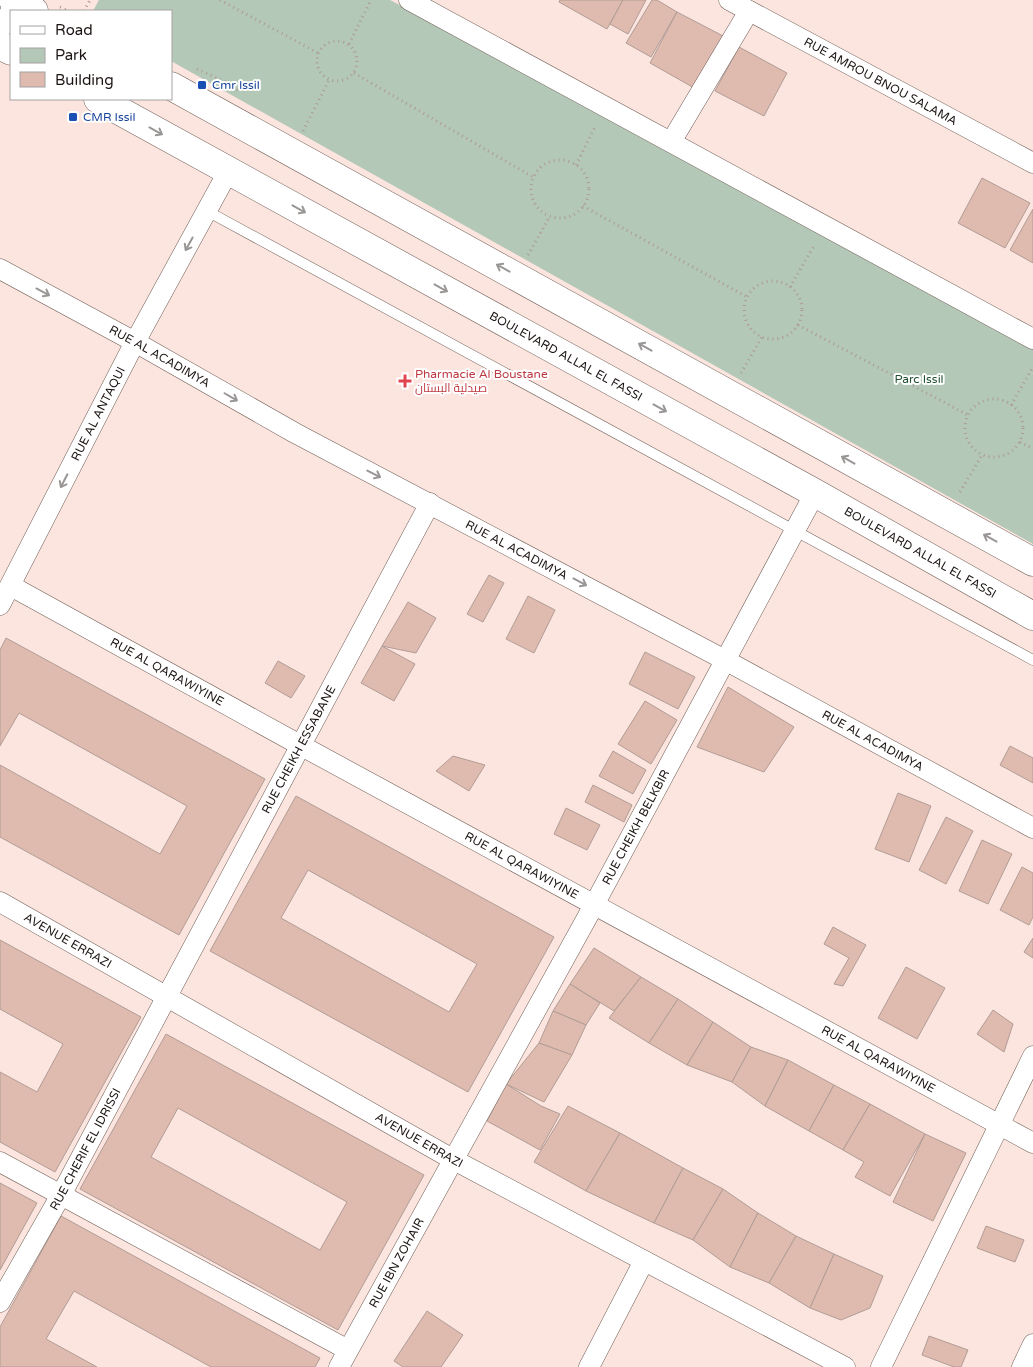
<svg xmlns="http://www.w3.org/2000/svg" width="1033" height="1367" font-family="'Varela Round',Cairo,sans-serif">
  <rect width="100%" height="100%" fill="#fbe5de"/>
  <polygon fill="#b4c8b8" points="99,0 390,0 888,260 1033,340 1033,544 171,61 171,11 93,11"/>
  <g fill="#debaaf" stroke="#b19d96" fill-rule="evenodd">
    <polygon points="560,0 623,0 607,29 559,2"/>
    <polygon points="623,0 646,0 628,34 610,24"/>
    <polygon points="652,0 657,0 677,12 651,57 626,43"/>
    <polygon points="677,12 725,37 696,89 650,63"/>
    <polygon points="739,47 787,73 764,116 715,91"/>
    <polygon points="982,178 1030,203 1005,248 958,223"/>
    <polygon points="1033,209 1033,263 1010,250"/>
    <polygon points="489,575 504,583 483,622 467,614"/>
    <polygon points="528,596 555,610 534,653 506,639"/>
    <polygon points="408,602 436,618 416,653 382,646"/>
    <polygon points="6,638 265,779 179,935 0,837 0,765 160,854 187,806 19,713 0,746 0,650"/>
    <polygon points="382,646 415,664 394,701 361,683"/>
    <polygon points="645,652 695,677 678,709 629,684"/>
    <polygon points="278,661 305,676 291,698 265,683"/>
    <polygon points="728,687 794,727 764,772 697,747"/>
    <polygon points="645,701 677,720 651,764 618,744"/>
    <polygon points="1010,746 1033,758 1033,783 1000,765"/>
    <polygon points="613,751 646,770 633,794 599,776"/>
    <polygon points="453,756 485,765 469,791 436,771"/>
    <polygon points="593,785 632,805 624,822 585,802"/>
    <polygon points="898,793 931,806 909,862 875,849"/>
    <path d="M296,796L554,937L468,1092L210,951ZM308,870L477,964L449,1012L281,918Z"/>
    <polygon points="566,808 600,825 587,850 554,834"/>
    <polygon points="946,817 973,831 946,884 919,870"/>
    <polygon points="982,840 1012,854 988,904 959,891"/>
    <polygon points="1022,867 1033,873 1033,917 1029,925 1000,910"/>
    <polygon points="833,927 866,945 843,986 834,984 849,958 824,944"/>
    <polygon points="1033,938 1033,958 1024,952"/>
    <polygon points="0,940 141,1017 55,1172 0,1142 0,1072 37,1092 63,1044 0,1009"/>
    <polygon points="594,948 641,977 614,1011 570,984"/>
    <polygon points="906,967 945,988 917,1039 878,1018"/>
    <polygon points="641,977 678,999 649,1043 609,1018"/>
    <polygon points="570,984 600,1003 586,1025 553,1011"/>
    <polygon points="678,999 713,1022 687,1065 649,1043"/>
    <polygon points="993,1010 1013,1024 1004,1052 977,1034"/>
    <polygon points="553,1011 586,1025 572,1055 539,1043"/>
    <polygon points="713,1022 751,1047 732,1082 687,1065"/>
    <path d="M166,1034L424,1175L338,1330L80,1189ZM178,1108L347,1202L320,1250L151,1157Z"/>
    <polygon points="539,1043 572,1055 544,1102 506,1084"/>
    <polygon points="751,1047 788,1060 765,1106 732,1082"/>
    <polygon points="788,1060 834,1085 809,1131 765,1106"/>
    <polygon points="506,1084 541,1106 560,1114 540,1150 487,1121"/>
    <polygon points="834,1085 870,1104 843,1150 809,1131"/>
    <polygon points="870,1104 925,1134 890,1196 855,1177 864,1162 843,1150"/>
    <polygon points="568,1106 620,1133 586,1191 534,1162"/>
    <polygon points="620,1133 683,1168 654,1223 586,1191"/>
    <polygon points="925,1134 966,1153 933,1221 893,1202"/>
    <polygon points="683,1168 723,1189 693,1240 654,1223"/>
    <polygon points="0,1183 37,1203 0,1270"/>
    <polygon points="723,1189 758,1213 730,1267 693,1240"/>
    <polygon points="758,1213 796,1236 769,1283 730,1267"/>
    <polygon points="61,1216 320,1358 315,1367 211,1367 74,1291 46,1339 97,1367 0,1367 0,1327"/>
    <polygon points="986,1226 1024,1240 1015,1262 977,1248"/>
    <polygon points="796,1236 834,1254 810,1308 769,1283"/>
    <polygon points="834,1254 883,1276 870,1308 841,1320 810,1308"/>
    <polygon points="427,1311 463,1335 441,1367 403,1367 394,1361"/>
    <polygon points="929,1336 968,1350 961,1367 954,1367 922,1355"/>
  </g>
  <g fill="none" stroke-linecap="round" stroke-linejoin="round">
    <g stroke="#705e57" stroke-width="11">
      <polyline id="lane" points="207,211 1033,660"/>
    </g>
    <g stroke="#705e57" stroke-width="21">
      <g id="street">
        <polyline points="409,0 1033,339"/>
        <path id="s1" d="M729,0L1033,163"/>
        <polyline points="0,30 17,0"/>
        <polyline points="671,142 749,11"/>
        <path id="s2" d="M0,269L135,342L295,433L725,660L1033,828"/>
        <path id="s3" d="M11,586L300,745L1033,1143"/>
        <path id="s4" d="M0,605L135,342L229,170"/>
        <path id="s5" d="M0,902L454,1160L845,1367"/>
        <polyline points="0,1162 348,1350"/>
        <path id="s6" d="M0,1302L61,1195L430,503"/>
        <path id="s7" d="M339,1367L594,905L815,493"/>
        <polyline points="589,1367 644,1261"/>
        <polyline points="881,1367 1033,1056"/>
        <polyline points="1022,1367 1033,1344"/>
      </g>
    </g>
    <g stroke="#705e57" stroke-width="29">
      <g id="secondary">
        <polyline points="13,0 34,11"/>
        <polyline points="0,45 11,51"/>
        <polyline points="171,86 1033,562"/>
        <path id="s8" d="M98,99L815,493L1033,616"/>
      </g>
    </g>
    <g stroke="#ab9a95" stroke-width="3" stroke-dasharray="1 4" stroke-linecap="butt">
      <polyline points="220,0 318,53"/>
      <polyline points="60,7 68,11"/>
      <polyline points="84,11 90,0"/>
      <circle cx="337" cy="61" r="20"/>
      <polyline points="349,44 371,0"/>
      <polyline points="197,69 230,84 240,92"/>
      <polyline points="354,73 533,177"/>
      <polyline points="303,131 329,80"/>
      <circle cx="560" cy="189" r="29"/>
      <polyline points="576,165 596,125"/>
      <polyline points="583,206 747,297"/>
      <polyline points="528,255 550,216"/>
      <circle cx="773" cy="310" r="29"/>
      <polyline points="790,287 815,244"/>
      <polyline points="798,325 968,415"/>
      <polyline points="741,373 762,337"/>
      <circle cx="994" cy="428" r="29"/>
      <polyline points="1011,405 1033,367"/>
      <polyline points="1020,442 1033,449"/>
      <polyline points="960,492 982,455"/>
    </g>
    <use href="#lane" stroke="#fff" stroke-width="10"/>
    <use href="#street" stroke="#fff" stroke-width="20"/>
    <use href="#secondary" stroke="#fff" stroke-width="28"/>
  </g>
  <defs><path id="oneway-shaft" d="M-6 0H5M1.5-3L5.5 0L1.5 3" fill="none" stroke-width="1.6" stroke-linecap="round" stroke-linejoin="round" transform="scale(1.25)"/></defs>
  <g stroke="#999695">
    <use href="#oneway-shaft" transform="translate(156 131) rotate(29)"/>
    <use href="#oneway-shaft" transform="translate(299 209) rotate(29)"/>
    <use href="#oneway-shaft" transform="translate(189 244) rotate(119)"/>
    <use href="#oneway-shaft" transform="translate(503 268) rotate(-151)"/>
    <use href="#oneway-shaft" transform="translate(441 288) rotate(29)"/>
    <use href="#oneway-shaft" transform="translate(43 292) rotate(28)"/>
    <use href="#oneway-shaft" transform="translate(645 347) rotate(-151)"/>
    <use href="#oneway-shaft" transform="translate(231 397) rotate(30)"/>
    <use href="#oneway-shaft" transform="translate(660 408) rotate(29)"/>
    <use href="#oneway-shaft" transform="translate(848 460) rotate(-151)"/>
    <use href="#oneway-shaft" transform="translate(374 474) rotate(27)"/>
    <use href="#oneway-shaft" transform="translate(64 481) rotate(117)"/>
    <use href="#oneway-shaft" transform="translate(990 538) rotate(-151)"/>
    <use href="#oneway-shaft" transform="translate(580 582) rotate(28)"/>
  </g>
  <g fill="#1a4fb4" stroke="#fff" stroke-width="2">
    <rect x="197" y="80" width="10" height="10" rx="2.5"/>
    <rect x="68" y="112" width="10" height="10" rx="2.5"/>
  </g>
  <path fill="#e0444e" stroke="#fff" stroke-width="2" d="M402.5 373.5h5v5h5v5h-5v5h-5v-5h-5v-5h5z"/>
  <g text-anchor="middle" stroke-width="4" stroke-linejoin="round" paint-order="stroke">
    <g font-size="12" fill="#1d1513" stroke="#fff">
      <text dy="4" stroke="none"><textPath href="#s1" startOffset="172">RUE AMROU BNOU SALAMA</textPath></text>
      <text dy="4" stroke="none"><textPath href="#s2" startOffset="182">RUE AL ACADIMYA</textPath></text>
      <text dy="4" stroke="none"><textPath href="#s8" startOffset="534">BOULEVARD ALLAL EL FASSI</textPath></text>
      <text dy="4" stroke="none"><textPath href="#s4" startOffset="215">RUE AL ANTAQUI</textPath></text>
      <text dy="4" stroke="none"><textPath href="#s2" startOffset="588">RUE AL ACADIMYA</textPath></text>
      <text dy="4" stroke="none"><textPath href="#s8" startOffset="939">BOULEVARD ALLAL EL FASSI</textPath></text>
      <text dy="4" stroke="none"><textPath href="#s3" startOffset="178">RUE AL QARAWIYINE</textPath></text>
      <text dy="4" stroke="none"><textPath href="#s2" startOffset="992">RUE AL ACADIMYA</textPath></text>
      <text dy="4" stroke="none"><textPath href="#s6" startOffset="628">RUE CHEIKH ESSABANE</textPath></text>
      <text dy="4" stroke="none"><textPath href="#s7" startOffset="616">RUE CHEIKH BELKBIR</textPath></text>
      <text dy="4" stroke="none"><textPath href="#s3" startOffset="582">RUE AL QARAWIYINE</textPath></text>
      <text dy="4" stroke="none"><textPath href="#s5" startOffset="78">AVENUE ERRAZI</textPath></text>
      <text dy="4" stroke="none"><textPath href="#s3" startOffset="988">RUE AL QARAWIYINE</textPath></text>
      <text dy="4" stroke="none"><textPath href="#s5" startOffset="482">AVENUE ERRAZI</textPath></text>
      <text dy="4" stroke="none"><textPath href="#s6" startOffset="175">RUE CHERIF EL IDRISSI</textPath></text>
      <text dy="4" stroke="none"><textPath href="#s7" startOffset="119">RUE IBN ZOHAIR</textPath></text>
    </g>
    <g font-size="12" fill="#164399" stroke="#fff" text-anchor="start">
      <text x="212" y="89">Cmr Issil</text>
      <text x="83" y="121">CMR Issil</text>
    </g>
    <g font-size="12" fill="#be3a42" stroke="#fff" text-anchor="start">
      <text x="415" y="378">Pharmacie Al Boustane<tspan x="415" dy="14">صيدلية البستان</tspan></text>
    </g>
    <g font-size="12" fill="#225132" stroke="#fff">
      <text x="919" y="383">Parc Issil</text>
    </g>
  </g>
  <rect x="10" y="10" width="162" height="90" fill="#ffffff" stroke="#a5a1a1"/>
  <rect x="20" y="26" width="25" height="8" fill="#ffffff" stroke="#a5a1a1"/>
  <text x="55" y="35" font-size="15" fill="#1d1513">Road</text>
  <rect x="20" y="48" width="25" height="15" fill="#b4c8b8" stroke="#a5a1a1"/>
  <text x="55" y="60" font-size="15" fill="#1d1513">Park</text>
  <rect x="20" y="72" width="25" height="15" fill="#debaaf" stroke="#a5a1a1"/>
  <text x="55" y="85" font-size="15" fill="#1d1513">Building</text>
</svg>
